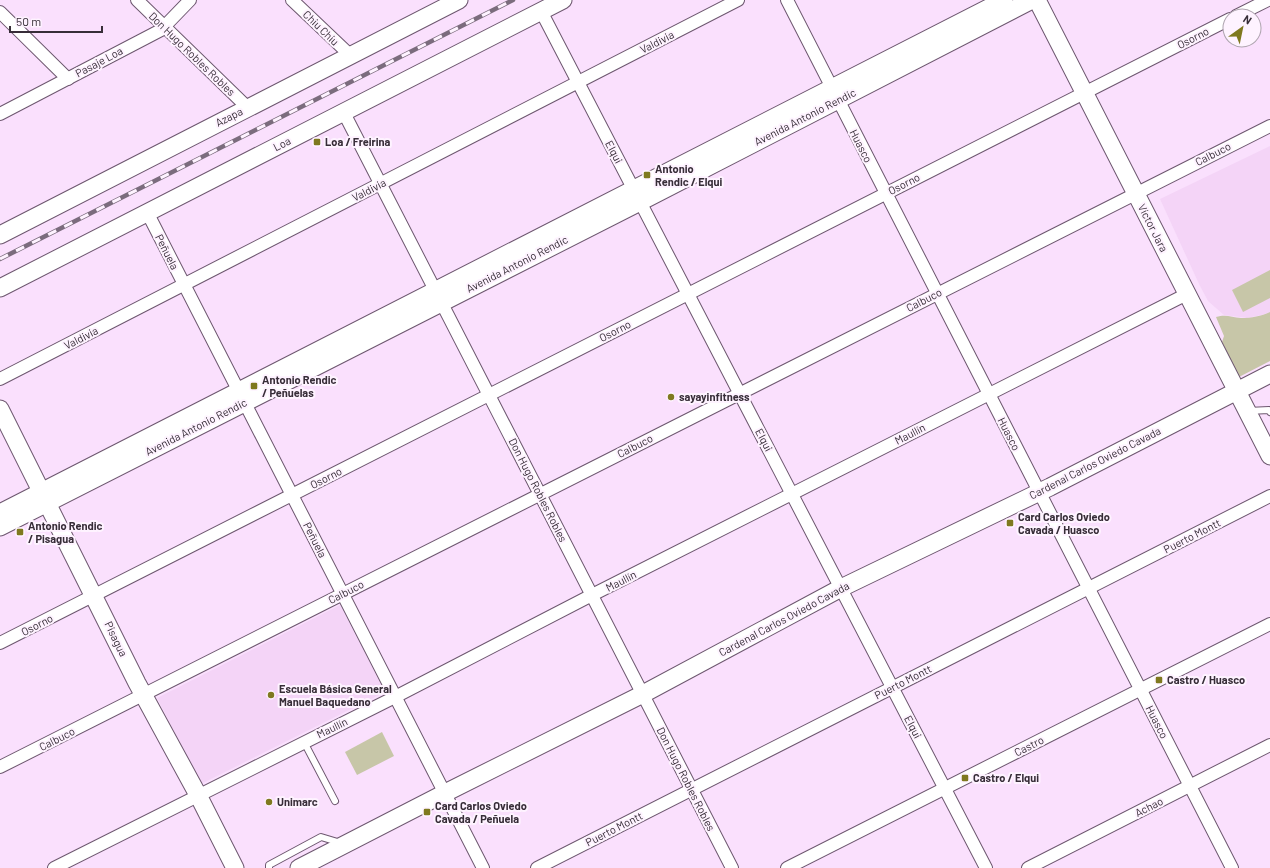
<svg xmlns="http://www.w3.org/2000/svg" width="1270" height="868" font-family="Barlow,sans-serif">
  <rect width="100%" height="100%" fill="#fae0fd"/>
  <g fill="#f4d4f7">
    <polygon points="1270,146 1270,312 1262,315 1247,318 1224,315 1208,301 1199,284 1160,199"/>
    <polygon points="340,605 385,692 201,784 157,698"/>
  </g>
  <g fill="#c7c6a8">
    <polygon points="1270,270 1270,298 1243,312 1232,290"/>
    <path d="M1270,312V361L1239,377L1222,342L1224,336L1216,317C1226,314 1231,317 1241,318C1252,318 1261,316 1270,312Z"/>
    <polygon points="382,732 394,756 357,775 345,752"/>
  </g>
  <g fill="none" stroke-linecap="round" stroke-linejoin="round">
    <g stroke="#6d576f" stroke-width="8">
      <g id="lane">
        <polyline points="1248,411 1269,410 1270,412"/>
        <polyline points="304,742 335,801"/>
        <polyline points="269,868 269,865 321,837 341,843"/>
      </g>
    </g>
    <g stroke="#6d576f" stroke-width="14">
      <g id="street">
        <polyline points="137,0 247,107"/>
        <polyline points="292,0 350,55"/>
        <polyline points="787,0 1232,868"/>
        <polyline points="541,11 986,868"/>
        <polyline points="0,12 68,79"/>
        <polyline points="1236,16 1268,0"/>
        <polyline points="344,113 732,868"/>
        <polyline points="0,114 161,30 190,0"/>
        <polyline points="147,212 483,868"/>
        <polyline points="0,379 738,0"/>
        <polyline points="0,643 1230,19"/>
        <polyline points="0,767 1270,126"/>
        <polyline points="54,868 395,697 592,595 1187,294"/>
        <polyline points="537,868 1270,496"/>
        <polyline points="787,868 1270,624"/>
        <polyline points="1028,868 1270,745"/>
      </g>
    </g>
    <g stroke="#6d576f" stroke-width="19">
      <g id="secondary">
        <polyline points="1037,0 1270,456"/>
        <polyline points="0,235 459,0"/>
        <polyline points="0,288 563,0"/>
        <polyline points="0,409 137,683 198,795 235,868"/>
        <polyline points="0,513 1004,0"/>
        <polyline points="0,527 640,202 1032,0"/>
        <polyline points="299,868 445,793 643,694 841,588 1050,487 1270,374"/>
      </g>
    </g>
    <use href="#lane" stroke="#fff" stroke-width="6"/>
    <use href="#street" stroke="#fff" stroke-width="12"/>
    <use href="#secondary" stroke="#fff" stroke-width="17"/>
    <g stroke="#7b6c7d" stroke-width="4.5">
      <polyline id="rail" points="0,259 513,0"/>
    </g>
    <use href="#rail" stroke="#fef3ff" stroke-width="3" stroke-dasharray="9" stroke-linecap="butt"/>
  </g>
  <g fill="#7f791f" stroke="#fef3ff" stroke-width="1.5">
    <rect x="313" y="138" width="8" height="8" rx="2"/>
    <rect x="643" y="171" width="8" height="8" rx="2"/>
    <rect x="250" y="382" width="8" height="8" rx="2"/>
    <circle cx="671" cy="397" r="4"/>
    <rect x="1006" y="519" width="8" height="8" rx="2"/>
    <rect x="16" y="528" width="8" height="8" rx="2"/>
    <rect x="1155" y="676" width="8" height="8" rx="2"/>
    <circle cx="271" cy="695" r="4"/>
    <rect x="961" y="774" width="8" height="8" rx="2"/>
    <circle cx="269" cy="802" r="4"/>
    <rect x="423" y="808" width="8" height="8" rx="2"/>
  </g>
  <g text-anchor="middle" stroke-width="4" stroke-linejoin="round" paint-order="stroke">
    <g font-size="11" fill="#372d38" stroke="#fef3ff">
      <text transform="translate(321 28) rotate(44)" y="4">Chiu Chiu</text>
      <text transform="translate(1193 38) rotate(-27)" y="4">Osorno</text>
      <text transform="translate(657 42) rotate(-27)" y="4">Valdivia</text>
      <text transform="translate(192 54) rotate(44)" y="4">Don Hugo Robles Robles</text>
      <text transform="translate(99 62) rotate(-28)" y="4">Pasaje Loa</text>
      <text transform="translate(229 117) rotate(-27)" y="4">Azapa</text>
      <text transform="translate(805 117) rotate(-27)" y="4">Avenida Antonio Rendic</text>
      <text transform="translate(282 144) rotate(-27)" y="4">Loa</text>
      <text transform="translate(861 146) rotate(63)" y="4">Huasco</text>
      <text transform="translate(614 152) rotate(62)" y="4">Elqui</text>
      <text transform="translate(1213 154) rotate(-27)" y="4">Calbuco</text>
      <text transform="translate(904 184) rotate(-27)" y="4">Osorno</text>
      <text transform="translate(369 190) rotate(-27)" y="4">Valdivia</text>
      <text transform="translate(1153 228) rotate(63)" y="4">Víctor Jara</text>
      <text transform="translate(167 252) rotate(63)" y="4">Peñuela</text>
      <text transform="translate(517 264) rotate(-27)" y="4">Avenida Antonio Rendic</text>
      <text transform="translate(924 300) rotate(-27)" y="4">Calbuco</text>
      <text transform="translate(615 331) rotate(-27)" y="4">Osorno</text>
      <text transform="translate(81 338) rotate(-27)" y="4">Valdivia</text>
      <text transform="translate(196 427) rotate(-27)" y="4">Avenida Antonio Rendic</text>
      <text transform="translate(910 434) rotate(-27)" y="4">Maullín</text>
      <text transform="translate(1009 434) rotate(63)" y="4">Huasco</text>
      <text transform="translate(764 440) rotate(62)" y="4">Elqui</text>
      <text transform="translate(635 446) rotate(-27)" y="4">Calbuco</text>
      <text transform="translate(1095 463) rotate(-27)" y="4">Cardenal Carlos Oviedo Cavada</text>
      <text transform="translate(326 478) rotate(-27)" y="4">Osorno</text>
      <text transform="translate(538 490) rotate(63)" y="4">Don Hugo Robles Robles</text>
      <text transform="translate(1192 536) rotate(-27)" y="4">Puerto Montt</text>
      <text transform="translate(315 540) rotate(63)" y="4">Peñuela</text>
      <text transform="translate(621 581) rotate(-27)" y="4">Maullín</text>
      <text transform="translate(346 592) rotate(-27)" y="4">Calbuco</text>
      <text transform="translate(784 619) rotate(-28)" y="4">Cardenal Carlos Oviedo Cavada</text>
      <text transform="translate(37 625) rotate(-27)" y="4">Osorno</text>
      <text transform="translate(116 639) rotate(64)" y="4">Pisagua</text>
      <text transform="translate(903 682) rotate(-27)" y="4">Puerto Montt</text>
      <text transform="translate(1157 722) rotate(63)" y="4">Huasco</text>
      <text transform="translate(913 727) rotate(62)" y="4">Elqui</text>
      <text transform="translate(332 728) rotate(-26)" y="4">Maullín</text>
      <text transform="translate(57 739) rotate(-27)" y="4">Calbuco</text>
      <text transform="translate(1029 746) rotate(-27)" y="4">Castro</text>
      <text transform="translate(686 779) rotate(63)" y="4">Don Hugo Robles Robles</text>
      <text transform="translate(1149 807) rotate(-27)" y="4">Achao</text>
      <text transform="translate(614 829) rotate(-27)" y="4">Puerto Montt</text>
    </g>
    <g font-size="11" font-weight="bold" fill="#372d38" stroke="#fef3ff" text-anchor="start">
      <text x="325" y="146">Loa / Freirina</text>
      <text x="655" y="173">Antonio<tspan x="655" dy="13">Rendic / Elqui</tspan></text>
      <text x="262" y="384">Antonio Rendic<tspan x="262" dy="13">/ Peñuelas</tspan></text>
      <text x="679" y="401">sayayinfitness</text>
      <text x="1018" y="521">Card Carlos Oviedo<tspan x="1018" dy="13">Cavada / Huasco</tspan></text>
      <text x="28" y="530">Antonio Rendic<tspan x="28" dy="13">/ Pisagua</tspan></text>
      <text x="1167" y="684">Castro / Huasco</text>
      <text x="279" y="693">Escuela Básica General<tspan x="279" dy="13">Manuel Baquedano</tspan></text>
      <text x="973" y="782">Castro / Elqui</text>
      <text x="277" y="806">Unimarc</text>
      <text x="435" y="810">Card Carlos Oviedo<tspan x="435" dy="13">Cavada / Peñuela</tspan></text>
    </g>
  </g>
  <g transform="translate(1242 28) rotate(33)"><circle r="19" fill="#fef3ff" stroke="#aea4af"/>
  <path d="M0-3L7 15L0 10L-7 15Z" fill="#7f791f"/>
  <text y="-6" font-size="11" font-weight="bold" text-anchor="middle" fill="#372d38">N</text>
  </g>
  <path d="M10 26v6h92v-6" fill="none" stroke="#372d38" stroke-width="2"/>
  <text x="16" y="26" font-size="12" fill="#372d38" stroke="#fef3ff" stroke-width="3" paint-order="stroke">50 m</text>
</svg>
